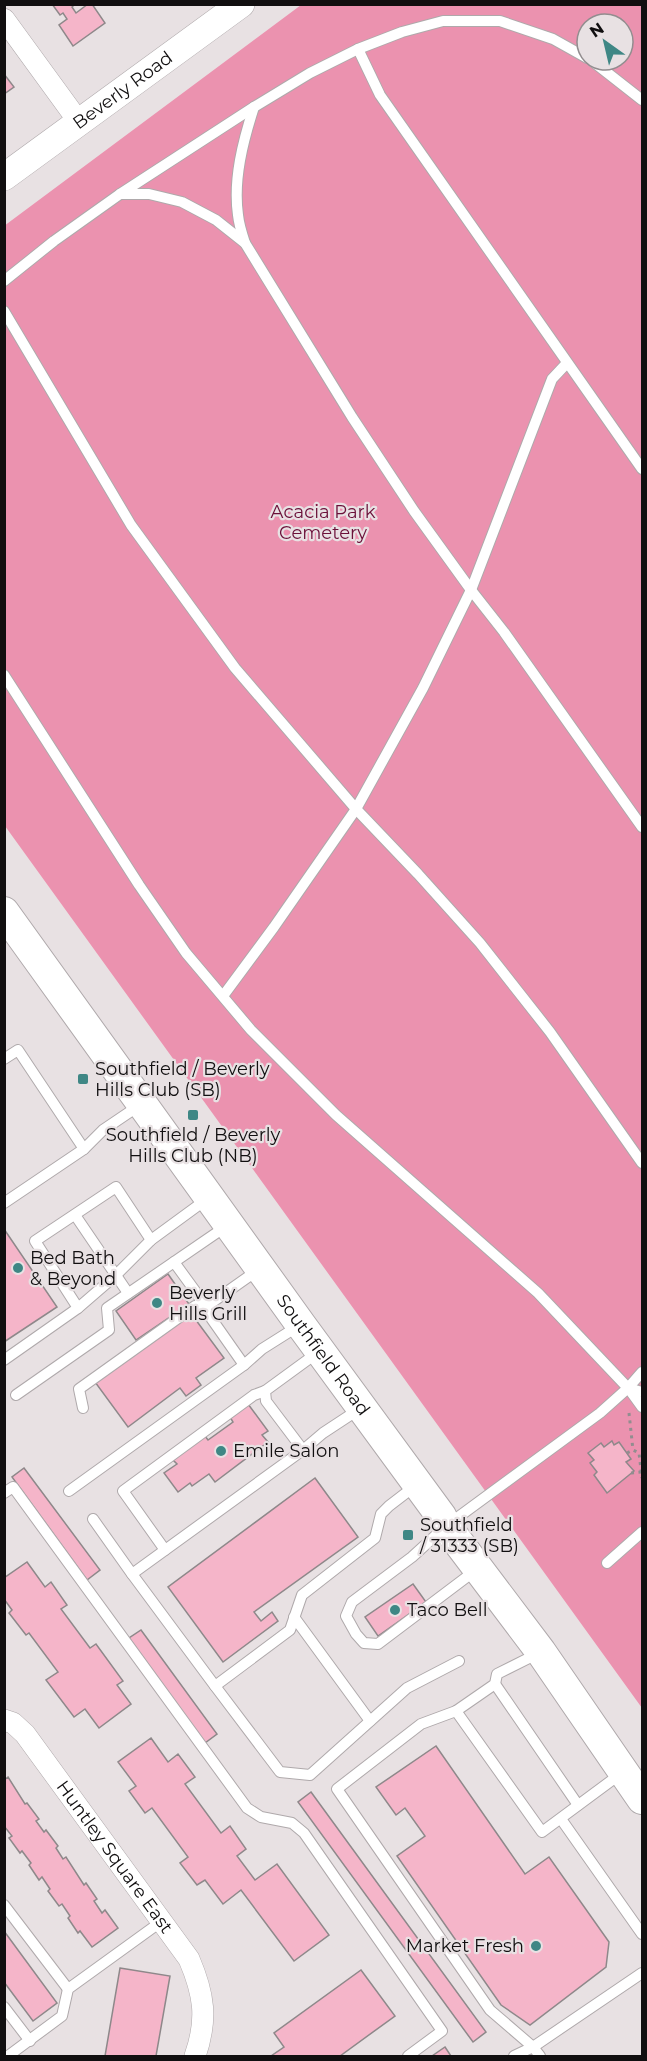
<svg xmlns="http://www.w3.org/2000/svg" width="647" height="2061" font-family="Montserrat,sans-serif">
  <rect width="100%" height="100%" fill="#e8e1e3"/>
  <path fill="#eb92af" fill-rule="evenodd" d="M301,5H642V1708L5,826L4,226ZM587,24H623V60H587Z"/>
  <g fill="#f5b5c9" stroke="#8e888a" stroke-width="1.5">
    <polygon points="52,4 75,4 72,7 76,13 88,4 92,4 105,23 73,46 59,25 67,19 63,13 60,15"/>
    <polygon points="4,74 14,87 4,94"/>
    <polygon points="4,1229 57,1307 4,1342"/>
    <polygon points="168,1274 189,1304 136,1340 116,1311"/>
    <polygon points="190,1312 224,1358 196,1378 201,1385 186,1396 180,1388 128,1427 95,1382"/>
    <polygon points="248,1404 268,1431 262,1435 268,1442 215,1482 209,1474 192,1486 190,1483 178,1492 164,1473 177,1464 173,1460 205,1436 208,1440 233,1422 230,1417"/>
    <polygon points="612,1441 614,1445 619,1442 631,1459 626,1462 634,1471 607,1493 594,1475 597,1472 590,1463 594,1460 588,1453 601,1443 604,1447"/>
    <polygon points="24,1468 100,1570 87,1580 12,1477"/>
    <polygon points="315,1478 358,1537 254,1612 261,1621 272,1612 278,1621 223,1662 168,1587"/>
    <polygon points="27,1562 45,1587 51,1582 67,1605 61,1609 90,1648 96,1644 123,1681 117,1685 131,1704 99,1728 85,1709 74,1717 46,1680 58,1672 29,1633 26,1635 9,1613 12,1610 4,1599 4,1578"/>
    <polygon points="413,1584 426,1602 378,1636 365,1617"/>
    <polygon points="141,1630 217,1734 205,1743 129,1638"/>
    <polygon points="151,1738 168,1762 178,1754 195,1777 185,1784 221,1833 230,1826 246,1849 237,1856 255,1880 277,1864 329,1935 294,1961 241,1890 223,1904 205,1880 197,1885 180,1863 188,1857 152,1808 145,1813 129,1791 136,1786 118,1762"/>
    <polygon points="436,1746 525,1874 549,1857 609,1942 606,1967 530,2025 501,2005 397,1856 425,1836 405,1808 396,1815 376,1787"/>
    <polygon points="8,1777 25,1804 27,1803 39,1819 36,1821 44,1832 46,1830 58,1846 56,1848 63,1859 66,1857 84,1885 86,1883 97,1899 94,1901 102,1913 105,1910 118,1928 92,1947 80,1931 78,1933 68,1918 70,1916 62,1904 59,1906 48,1891 50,1889 42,1877 39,1880 29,1865 31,1863 22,1851 20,1853 9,1838 12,1836 4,1826 4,1780"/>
    <polygon points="311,1792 486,2032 473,2042 298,1802"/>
    <polygon points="4,1931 57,2003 33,2021 4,1982"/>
    <polygon points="120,1968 170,1976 156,2056 105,2056"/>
    <polygon points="361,1970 395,2016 340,2056 271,2056 284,2047 274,2033"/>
    <polygon points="445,2047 451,2056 432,2056"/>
  </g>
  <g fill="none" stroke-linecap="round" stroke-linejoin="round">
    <g stroke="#afa9ab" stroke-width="12">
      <g id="service">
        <polyline points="358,49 380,95 642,469"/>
        <polyline points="591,60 642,100"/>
        <polyline points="120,194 149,194 182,202 216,220 245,243 352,417 414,511 471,590 504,632 642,827"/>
        <path d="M245,243C242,234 239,225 238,215C233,179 243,141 254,107"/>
        <polyline points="4,281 54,241 120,194 254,107 310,73 358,49 402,32 443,21 500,21 553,39 587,58"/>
        <polyline points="4,311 131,525 235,668 356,809 418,874 480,943 550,1032 642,1163"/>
        <polyline points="4,675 139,885 186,953 251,1030 336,1115 538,1293 628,1388 642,1372"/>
        <polyline points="223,996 274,927 356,809 423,688 471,590 552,379 567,363"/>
        <polyline points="4,1059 18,1050 84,1149"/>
        <polyline points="4,1203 84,1149 103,1130 140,1105"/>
        <polyline points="75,1215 128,1293"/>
        <polyline points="174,1262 198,1295 204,1308 258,1270"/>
        <polyline points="78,1308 35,1241 116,1187 151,1240"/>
        <polyline points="4,1360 78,1308 115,1276 151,1240 207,1199"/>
        <polyline points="629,1389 642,1407"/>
        <polyline points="16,1395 109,1330 107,1308 228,1225"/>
        <polyline points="83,1408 79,1389 195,1306 204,1308 244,1365"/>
        <polyline points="303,1450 266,1401 265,1391 317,1353"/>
        <polyline points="69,1491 244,1365 262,1349 300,1325"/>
        <polyline points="4,1493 13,1487 247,1808 261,1817 292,1823 304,1833 442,2031 408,2056"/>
        <polyline points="93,1519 132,1574 303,1450 323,1433 361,1408"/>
        <polyline points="165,1550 123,1491 254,1395 265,1391"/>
        <polyline points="607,1563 642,1532"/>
        <polyline points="476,1570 378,1644 364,1643 356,1634 346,1616 352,1602 412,1557 446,1526 600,1413 628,1388 642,1392"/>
        <polyline points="132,1574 215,1686 290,1630 302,1595 375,1538 381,1514 389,1506 415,1486"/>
        <polyline points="294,1617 370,1721"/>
        <polyline points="539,1653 497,1674 495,1684 456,1711 421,1724 337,1789 490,2010 533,2047 540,2056"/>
        <polyline points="495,1684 578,1805"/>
        <polyline points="215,1686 280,1772 310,1775 407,1688 459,1661"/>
        <polyline points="456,1711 542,1832 623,1772"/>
        <polyline points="561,1819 642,1934"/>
        <polyline points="4,1905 68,1989"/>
        <polyline points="4,2007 30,2041"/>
        <polyline points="8,2056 62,2016 68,1989 162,1921"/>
        <polyline points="514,2056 533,2047 642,1973"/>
      </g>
    </g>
    <g stroke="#afa9ab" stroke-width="22">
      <g id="minor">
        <polyline points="4,19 79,122"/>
        <path id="s1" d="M4,1720L13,1723L25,1734L189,1959C204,1994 208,2019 195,2056"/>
      </g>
    </g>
    <g stroke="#afa9ab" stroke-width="28">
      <g id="tertiary">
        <path id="s2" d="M4,177L241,4"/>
      </g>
    </g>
    <g stroke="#afa9ab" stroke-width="32">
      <g id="secondary">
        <path id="s3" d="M4,912L301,1325L441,1516L446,1526L541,1652L642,1799"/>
      </g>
    </g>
    <g stroke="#928d8f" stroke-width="3" stroke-dasharray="3 4.5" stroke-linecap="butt">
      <polyline points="629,1413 633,1450"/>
      <polyline points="627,1453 633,1450 639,1453 642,1478"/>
      <polyline points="631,1473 641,1472"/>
    </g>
    <use href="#service" stroke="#fff" stroke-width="10"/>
    <use href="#minor" stroke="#fff" stroke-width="21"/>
    <use href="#tertiary" stroke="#fff" stroke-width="27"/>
    <use href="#secondary" stroke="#fff" stroke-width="30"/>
  </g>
  <g fill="#3f8785" stroke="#e8e1e3" stroke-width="2">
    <rect x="77" y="1073" width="12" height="12" rx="3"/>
    <rect x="187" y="1109" width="12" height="12" rx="3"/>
    <circle cx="18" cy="1268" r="6"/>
    <circle cx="157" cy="1303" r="6"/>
    <circle cx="221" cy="1451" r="6"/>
    <rect x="402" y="1529" width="12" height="12" rx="3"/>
    <circle cx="395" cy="1610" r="6"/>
    <circle cx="536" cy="1946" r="6"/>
  </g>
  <g text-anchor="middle" stroke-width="4.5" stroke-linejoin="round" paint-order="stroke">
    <g font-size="18" fill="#110f10" stroke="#e8e1e3">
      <text dy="6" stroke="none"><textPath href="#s2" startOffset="147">Beverly Road</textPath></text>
      <text dy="6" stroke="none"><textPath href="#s3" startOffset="546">Southfield Road</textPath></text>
      <text dy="6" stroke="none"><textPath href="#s1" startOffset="178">Huntley Square East</textPath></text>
    </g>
    <g font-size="18" fill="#6b1039" stroke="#e8e1e3">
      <text x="323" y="518">Acacia Park<tspan x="323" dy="21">Cemetery</tspan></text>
    </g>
    <g font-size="18" fill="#110f10" stroke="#e8e1e3" text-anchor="start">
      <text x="95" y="1075">Southfield / Beverly<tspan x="95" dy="21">Hills Club (SB)</tspan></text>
      <text x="193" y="1141" text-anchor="middle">Southfield / Beverly<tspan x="193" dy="21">Hills Club (NB)</tspan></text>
      <text x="30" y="1264">Bed Bath<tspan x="30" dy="21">&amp; Beyond</tspan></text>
      <text x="169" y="1299">Beverly<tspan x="169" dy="21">Hills Grill</tspan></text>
      <text x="233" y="1457">Emile Salon</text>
      <text x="420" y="1531">Southfield<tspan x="420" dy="21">/ 31333 (SB)</tspan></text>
      <text x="407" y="1616">Taco Bell</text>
      <text x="524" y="1952" text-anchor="end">Market Fresh</text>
    </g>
  </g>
  <rect width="647" height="2061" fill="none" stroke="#110f10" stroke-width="12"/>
  <g transform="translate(605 42) rotate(326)"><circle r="28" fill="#e8e1e3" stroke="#928d8f" stroke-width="1.5"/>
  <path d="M0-4.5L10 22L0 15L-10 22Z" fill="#3f8785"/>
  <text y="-9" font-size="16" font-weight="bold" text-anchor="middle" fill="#110f10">N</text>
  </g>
</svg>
